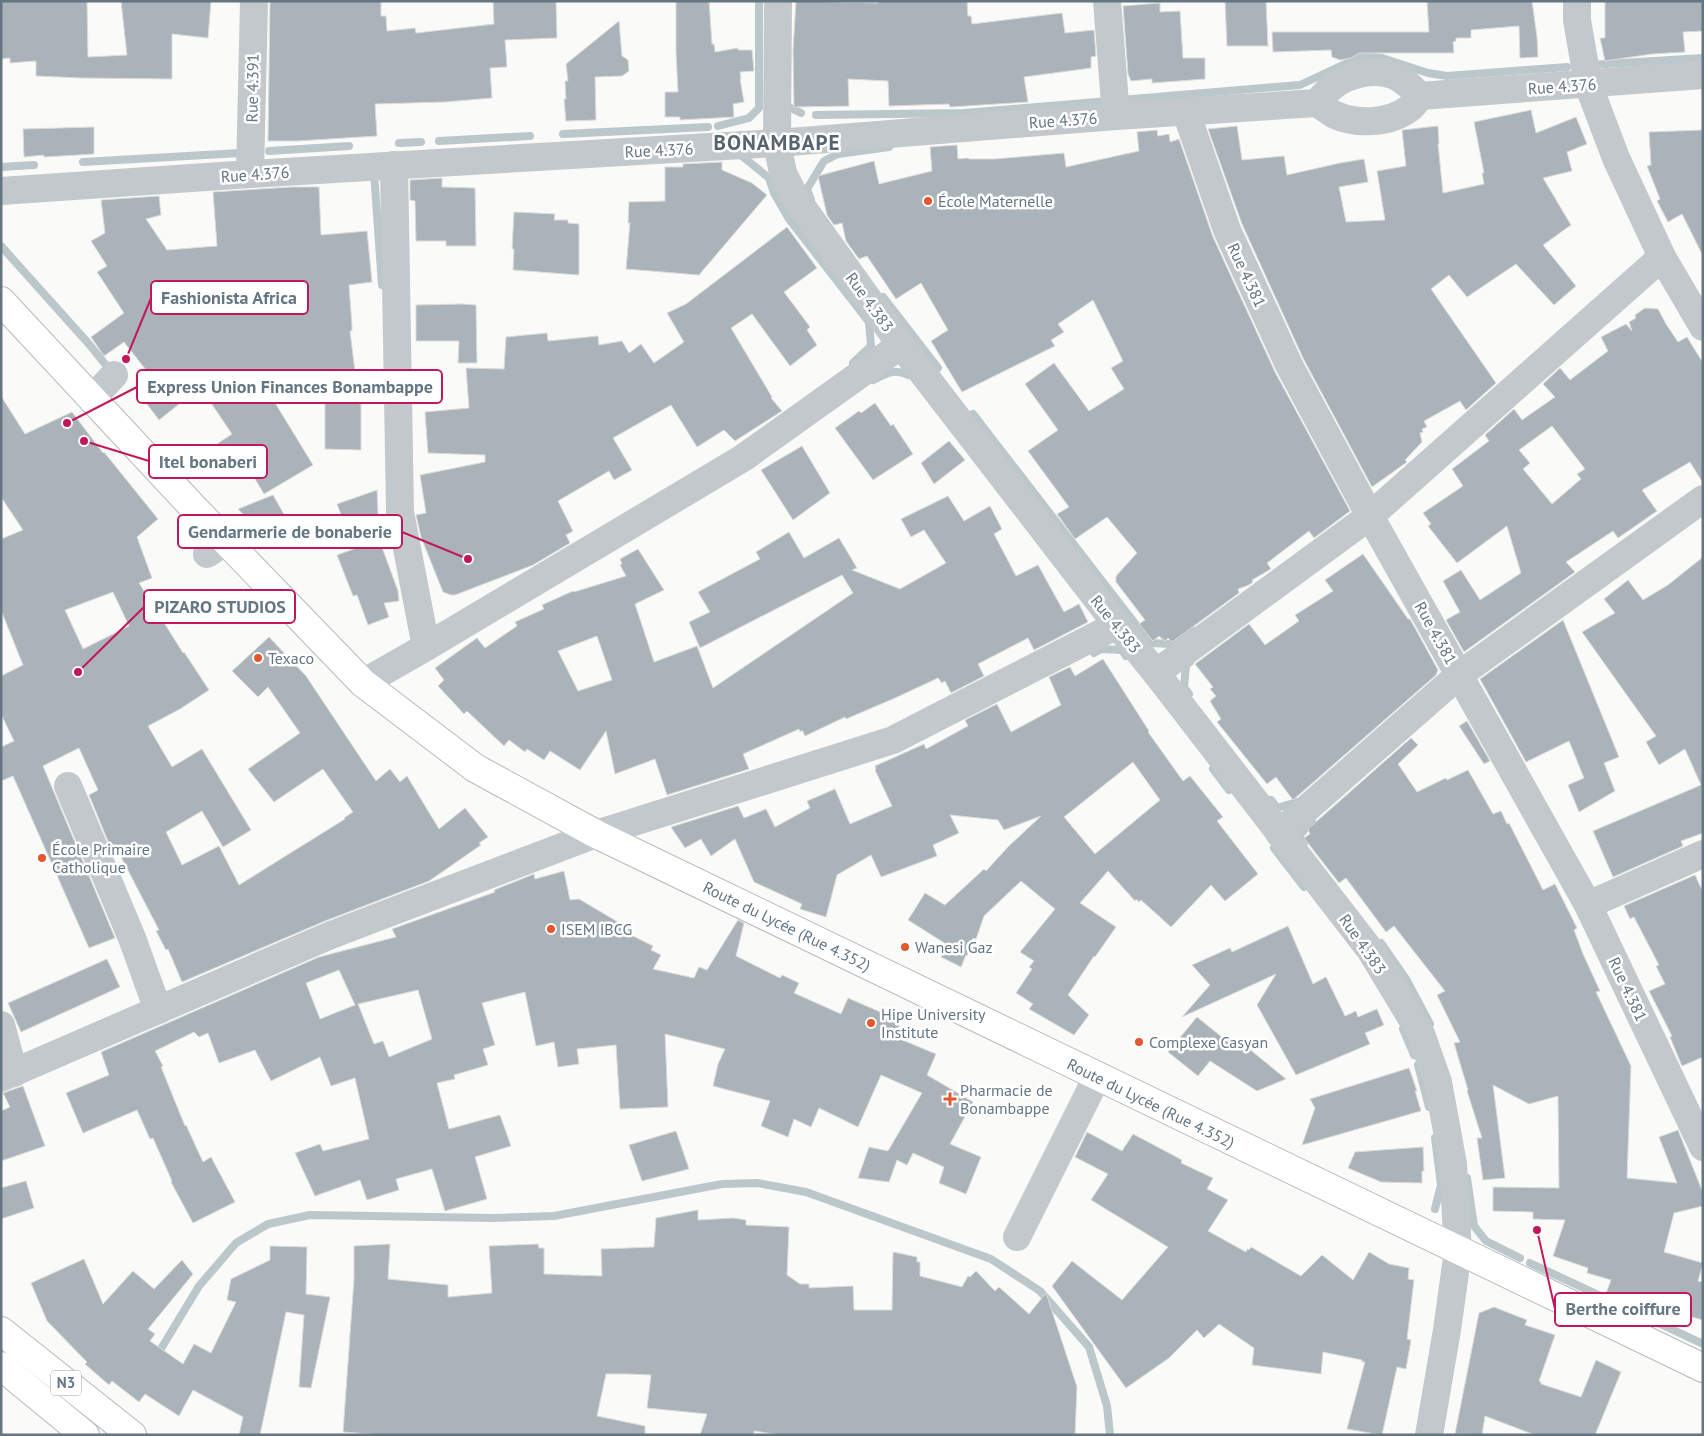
<svg xmlns="http://www.w3.org/2000/svg" width="1704" height="1436" font-family="'PT Sans',sans-serif">
  <rect width="100%" height="100%" fill="#fafaf8"/>
  <g fill="none" stroke-linecap="round" stroke-linejoin="round">
    <g stroke="#bbc7cb" stroke-width="8">
      <polyline points="1590,65 1703,58"/>
      <polyline points="787,102 787,106 801,113"/>
      <polyline points="816,115 964,113 1300,85 1362,56 1382,58 1428,73 1447,76 1567,67"/>
      <polyline points="718,126 749,118 759,108 759,1"/>
      <polyline points="563,134 708,127"/>
      <polyline points="439,141 530,136"/>
      <polyline points="399,143 421,142"/>
      <polyline points="269,151 349,146"/>
      <polyline points="737,152 769,178 774,193 789,219 869,322 871,346 853,363"/>
      <polyline points="83,162 240,153"/>
      <polyline points="1,167 34,165"/>
      <polyline points="374,172 382,285"/>
      <polyline points="811,200 807,189 824,161 838,154 889,147"/>
      <polyline points="1,246 88,343 110,370"/>
      <polyline points="883,297 938,368"/>
      <path d="M873,380C886,374 894,368 908,375"/>
      <polyline points="973,414 1150,643 1172,644 1192,630"/>
      <polyline points="1094,653 1101,649 1122,650 1126,656"/>
      <polyline points="1189,694 1184,687 1186,665 1190,662"/>
      <polyline points="1213,769 1229,790"/>
      <polyline points="1271,800 1277,808 1297,802"/>
      <polyline points="1304,843 1299,836 1312,821"/>
      <polyline points="1274,848 1304,887"/>
      <polyline points="1381,943 1406,979 1430,1024"/>
      <polyline points="1403,1029 1414,1055"/>
      <polyline points="1418,1065 1429,1107"/>
      <polyline points="1435,1138 1441,1185 1435,1209"/>
      <polyline points="1467,1178 1474,1226 1486,1241 1520,1258"/>
      <polyline points="1530,1263 1703,1344"/>
      <polyline points="156,1357 199,1286 236,1243 268,1224 310,1215 493,1218 554,1216 722,1184 757,1183 806,1192 991,1259 1040,1291 1089,1347 1107,1406 1110,1435"/>
    </g>
  </g>
  <g fill="#aab3b9" stroke="#dcdcda" fill-rule="evenodd">
    <polygon points="1,1 87,1 88,57 127,55 121,1 211,1 208,38 172,34 172,79 82,78 36,76 36,61 10,63 10,58 1,59"/>
    <polygon points="270,1 381,1 381,16 386,16 387,31 415,28 416,33 494,24 493,1 556,1 557,38 505,40 507,67 490,68 492,98 445,102 375,104 377,136 297,141 268,141"/>
    <polygon points="676,1 709,1 712,44 714,44 715,52 738,48 738,50 752,50 754,71 740,72 741,79 740,79 744,102 733,104 734,117 680,120 680,117 665,117 665,92 678,92 676,52"/>
    <polygon points="796,1 878,3 878,1 967,1 968,16 971,16 972,24 1062,13 1065,33 1094,30 1096,56 1091,57 1091,68 1024,77 1028,102 950,107 949,104 889,106 888,81 848,79 849,106 794,107 793,50"/>
    <polygon points="1225,1 1266,1 1268,46 1227,46"/>
    <polygon points="1427,1 1532,1 1537,37 1538,57 1520,58 1519,26 1471,30 1471,38 1456,38 1456,41 1453,42 1454,53 1359,53 1351,58 1340,60 1332,57 1331,50 1273,52 1272,32 1429,32"/>
    <polygon points="1605,1 1703,1 1703,31 1683,32 1685,52 1652,54 1605,61 1600,38 1605,38"/>
    <polygon points="1160,3 1160,12 1180,11 1183,58 1205,58 1205,79 1152,83 1152,79 1131,81 1128,74 1123,6"/>
    <polygon points="619,21 622,56 628,60 629,71 622,76 595,77 596,120 566,121 564,99 566,99 565,81 568,81 566,64"/>
    <polygon points="1531,110 1536,133 1576,117 1587,144 1567,152 1572,171 1543,178 1571,225 1543,245 1576,286 1554,305 1516,264 1467,297 1449,275 1431,289 1496,383 1466,410 1460,401 1424,421 1427,427 1422,429 1423,432 1420,433 1422,442 1405,460 1407,462 1372,487 1303,358 1242,224 1208,129 1237,126 1242,160 1284,156 1287,175 1340,163 1364,159 1368,182 1339,187 1346,222 1385,220 1377,171 1406,166 1402,130 1438,126 1439,144 1438,144 1443,193 1484,184 1482,173 1484,173 1474,122"/>
    <polygon points="94,127 94,154 44,157 44,155 24,157 23,129"/>
    <polygon points="1157,130 1158,136 1169,134 1170,142 1179,139 1213,237 1275,372 1350,511 1314,538 1309,531 1267,563 1271,569 1252,580 1253,582 1249,585 1238,589 1239,593 1172,642 1168,638 1165,641 1159,636 1153,641 1139,624 1145,620 1116,582 1116,576 1137,553 1107,517 1075,539 1057,514 1069,507 1028,451 1058,430 1025,384 1054,363 1089,411 1124,389 1111,368 1123,361 1093,300 1058,324 1064,332 1051,340 1055,346 962,392 931,341 948,330 921,283 896,299 867,256 859,259 846,241 842,223 834,225 827,215 818,176 874,161 879,184 932,171 930,147 957,145 958,159 968,158 969,159 995,159 1064,153 1066,167 1139,151 1137,132"/>
    <polygon points="1703,130 1703,256 1682,214 1668,222 1657,201 1660,199 1647,166 1651,165 1649,132"/>
    <polygon points="722,162 722,170 752,183 767,195 699,275 626,269 630,223 628,223 629,202 665,201 665,167 683,167 683,164"/>
    <polygon points="442,178 442,187 475,188 476,246 446,246 446,241 416,241 415,201 410,200 410,180"/>
    <polygon points="291,187 319,187 321,235 367,231 372,282 349,285 352,326 352,331 350,331 359,404 361,404 361,450 325,449 325,392 272,398 313,465 264,494 243,459 225,470 211,448 232,434 205,394 198,399 193,393 159,420 140,395 157,384 124,342 104,356 91,337 124,313 97,272 107,266 91,241 105,233 101,200 159,196 161,215 146,219 167,250 217,246 213,192"/>
    <polygon points="514,212 555,214 554,220 568,220 568,223 579,224 579,275 513,270 514,249 512,249"/>
    <polygon points="787,227 817,268 784,292 810,327 807,330 817,345 790,366 752,314 731,328 772,397 771,398 782,411 735,441 724,430 697,447 671,405 613,438 632,470 614,480 609,471 558,501 573,531 566,535 570,543 533,565 515,572 455,595 451,595 443,592 421,537 416,515 426,513 420,475 485,462 485,455 428,453 425,412 469,408 466,368 504,369 506,337 547,333 548,341 598,336 599,345 622,341 629,353 641,344 654,363 684,342 667,313 686,304"/>
    <polygon points="461,304 476,305 477,363 458,363 459,341 416,341 416,305"/>
    <path d="M1645,308L1658,309L1666,324L1678,342L1687,337L1703,363V483L1690,462L1642,490L1657,511L1618,538L1613,531L1566,562L1575,572L1464,652L1446,620L1460,612L1443,581L1461,570L1480,600L1521,573L1507,526L1457,563L1428,526L1431,524L1423,513L1463,486L1452,469L1489,441L1485,435L1514,409L1522,420L1555,397L1543,384L1560,368L1570,380L1608,351L1601,337L1626,324L1632,331L1629,322L1636,318L1635,315ZM1552,426L1585,469L1577,474L1581,479L1552,504L1523,469L1530,463L1519,450Z"/>
    <path d="M1,396L25,434L72,412L103,453L104,452L158,519L137,537L152,578L139,583L183,653L184,652L209,690L180,709L148,726L172,767L202,749L251,830L223,847L202,811L166,832L182,865L219,846L239,885L345,819L344,818L353,812L323,769L274,802L248,769L300,733L268,687L258,697L232,671L269,637L306,676L376,781L390,769L400,782L407,776L439,829L465,808L488,837L479,843L481,845L429,881L325,921L182,982L168,949L166,950L156,931L159,930L119,853L114,856L89,795L98,790L79,748L43,766L115,938L89,948L13,776L1,781V747L14,741L1,714V676L23,665L1,610V539L23,530L1,497ZM113,592L129,626L83,649L65,610Z"/>
    <polygon points="875,403 891,426 893,424 913,454 873,480 835,428 859,411 861,413"/>
    <polygon points="949,441 965,460 934,484 921,463"/>
    <polygon points="802,446 830,493 793,520 761,470"/>
    <polygon points="377,490 379,539 398,591 399,601 384,603 389,617 368,625 357,595 353,596 337,555 354,549 337,504"/>
    <polygon points="273,495 289,523 268,534 262,524 256,527 238,509"/>
    <path d="M948,496L964,521L990,506L1002,529L994,534L1016,576L1038,565L1064,612L1079,604L1088,622L1034,650L1028,638L978,664L984,676L951,693L945,681L942,683L938,678L895,698L846,719L845,717L805,736L802,730L800,732L799,729L743,754L749,769L667,795L655,759L615,774L606,731L580,770L550,751L544,760L527,749L525,752L509,740L504,746L467,711L464,714L438,686L444,680L435,668L477,638L485,648L517,626L515,622L544,609L542,605L573,591L574,592L626,576L620,565L622,564L620,559L638,549L664,590L635,604L654,662L697,646L713,688L853,593L842,575L700,648L689,622L710,612L698,592L760,559L756,552L789,532L804,558L839,538L857,568L852,570L900,589L946,563L924,530L911,537L901,519ZM597,636L612,680L578,691L558,651Z"/>
    <polygon points="1363,554 1408,619 1410,619 1438,670 1436,675 1293,800 1276,777 1267,784 1217,722 1221,719 1210,701 1216,696 1210,689 1213,687 1195,664 1249,624 1265,645 1299,621 1295,615 1333,591 1325,580"/>
    <polygon points="1703,557 1703,833 1681,841 1683,846 1613,877 1593,831 1701,785 1685,749 1659,765 1646,742 1656,736 1582,632 1615,613 1604,599 1628,580 1643,600 1668,585"/>
    <polygon points="1563,620 1619,757 1604,763 1615,791 1579,812 1568,785 1584,778 1569,741 1526,762 1480,679"/>
    <path d="M1103,659L1149,731L1148,732L1183,781L1190,776L1223,817L1217,821L1258,874L1225,901L1211,885L1171,927L1141,900L1139,902L1136,899L1135,901L1108,871L1080,903L1116,927L1095,957L1094,956L1068,995L1089,1015L1074,1035L1029,1009L1033,1004L1016,993L1032,969L1029,967L1034,961L1020,952L1055,909L1021,881L984,916L976,939L973,938L967,956L966,955L961,967L941,957L946,944L908,920L925,893L945,905L984,869L986,871L1008,847L1041,816L1004,830L998,820L950,815L959,833L933,845L937,856L881,877L871,855L837,875L826,917L800,909L802,904L754,882L735,839L711,856L701,839L685,848L671,827L738,806L744,818L766,809L775,827L810,808L807,801L835,789L850,824L892,806L875,770L876,769L875,766L924,744L926,749L968,726L965,720L997,704L1011,732L1061,705L1049,677L1070,667L1075,676ZM1133,762L1160,800L1095,854L1064,817Z"/>
    <polygon points="1467,721 1490,761 1484,764 1459,726"/>
    <polygon points="1411,738 1418,745 1398,764 1417,792 1446,778 1447,780 1468,770 1493,814 1501,811 1507,824 1509,823 1543,890 1555,884 1577,928 1574,930 1583,954 1600,991 1596,992 1631,1066 1627,1178 1677,1183 1659,1137 1678,1130 1703,1193 1703,1206 1674,1213 1664,1252 1703,1263 1698,1281 1703,1282 1703,1320 1688,1316 1686,1324 1660,1317 1660,1314 1605,1296 1611,1280 1587,1273 1588,1268 1553,1256 1565,1220 1533,1219 1533,1212 1493,1211 1493,1187 1559,1188 1558,1096 1529,1104 1493,1085 1505,1178 1483,1180 1477,1138 1482,1138 1467,1091 1468,1090 1454,1043 1460,1042 1437,995 1445,991 1394,926 1386,932 1346,878 1339,883 1304,838 1310,834 1308,829"/>
    <path d="M564,871L570,900L579,899L623,925L621,930L653,946L651,950L661,955L653,969L694,978L699,967L707,970L738,920L744,923L736,956L780,978L782,975L799,983L794,993L841,1014L848,998L901,1021L895,1037L936,1054L927,1075L973,1102L950,1144L981,1157L966,1194L939,1183L944,1167L913,1153L907,1165L897,1160L889,1182L858,1178L869,1147L888,1151L922,1093L881,1075L858,1127L819,1108L811,1127L794,1119L788,1137L761,1126L770,1101L713,1086L718,1064L725,1049L665,1034L668,1107L620,1109L616,1045L577,1049L579,1064L558,1067L554,1042L536,1046L525,992L482,1003L495,1045L483,1049L488,1065L454,1075L455,1079L437,1083L449,1129L500,1115L511,1146L475,1157L487,1199L445,1211L432,1169L396,1179L399,1190L367,1200L360,1180L315,1196L295,1153L320,1144L323,1151L369,1139L355,1078L331,1086L320,1057L271,1081L255,1050L219,1063L208,1033L199,1037L194,1032L155,1051L163,1066L161,1067L185,1126L186,1125L203,1162L211,1157L235,1202L193,1223L171,1182L172,1181L153,1138L150,1139L137,1110L83,1133L66,1093L109,1075L101,1052L319,957L396,937L392,929L495,892L494,890L534,874L535,879ZM339,970L355,1005L320,1019L306,983ZM418,990L432,1039L389,1057L383,1041L374,1044L358,1004Z"/>
    <polygon points="1695,875 1703,892 1703,1057 1682,1066 1670,1037 1672,1036 1649,991 1665,984 1656,966 1659,965 1634,917 1630,919 1624,906"/>
    <polygon points="1288,926 1313,984 1326,977 1345,1016 1356,1011 1358,1017 1377,1009 1384,1025 1365,1033 1370,1044 1296,1075 1257,1005 1276,974 1182,1017 1210,985 1192,965 1230,948 1232,952"/>
    <polygon points="107,959 120,987 21,1032 8,1003"/>
    <polygon points="1197,1017 1233,1046 1237,1039 1286,1079 1257,1091 1210,1061 1198,1076 1168,1052"/>
    <polygon points="1409,1068 1417,1091 1415,1091 1421,1111 1302,1145 1315,1108 1310,1099"/>
    <polygon points="23,1086 45,1146 1,1161 1,1111 10,1107 3,1093"/>
    <polygon points="676,1131 689,1169 642,1181 629,1145"/>
    <polygon points="1087,1132 1122,1151 1133,1134 1182,1160 1181,1163 1213,1178 1207,1189 1228,1200 1208,1231 1246,1252 1247,1249 1249,1250 1251,1247 1301,1276 1322,1255 1353,1280 1369,1252 1389,1264 1409,1268 1408,1279 1414,1280 1407,1339 1411,1340 1406,1369 1397,1367 1382,1435 1347,1429 1365,1362 1362,1362 1362,1360 1323,1352 1321,1374 1252,1365 1254,1348 1219,1324 1204,1338 1197,1330 1169,1358 1126,1388 1052,1286 1072,1261 1122,1300 1168,1247 1091,1200 1108,1174 1075,1157"/>
    <polygon points="1423,1147 1424,1171 1422,1171 1422,1183 1381,1182 1348,1168 1355,1152"/>
    <polygon points="26,1181 34,1208 1,1219 1,1188"/>
    <polygon points="698,1210 698,1220 733,1218 746,1220 746,1225 789,1227 787,1275 800,1284 809,1284 809,1288 853,1286 854,1310 892,1310 893,1252 917,1257 917,1262 920,1262 920,1276 962,1287 968,1276 970,1277 976,1271 995,1291 999,1287 1029,1314 1046,1293 1077,1387 1075,1435 781,1435 754,1431 754,1435 700,1435 707,1414 647,1408 651,1375 628,1374 606,1374 597,1416 645,1426 645,1435 384,1435 343,1432 354,1279 354,1246 390,1244 388,1279 448,1285 448,1297 492,1293 489,1246 538,1244 539,1248 544,1248 544,1274 602,1276 601,1249 654,1247 656,1218"/>
    <polygon points="270,1246 307,1247 306,1294 330,1297 311,1388 299,1387 304,1315 286,1312 260,1435 239,1435 243,1417 193,1390 179,1416 145,1394 139,1402 112,1381 109,1385 85,1364 87,1362 47,1321 31,1283 84,1259 103,1304 133,1271 154,1289 182,1260 193,1274 148,1329 155,1334 150,1341 183,1364 194,1344 211,1353 236,1302 227,1300 231,1279 270,1260"/>
    <polygon points="1494,1307 1527,1320 1525,1325 1555,1335 1539,1381 1541,1382 1541,1384 1581,1397 1596,1360 1621,1372 1595,1435 1535,1435 1485,1416 1482,1435 1455,1434 1479,1313"/>
  </g>
  <g fill="none" stroke-linecap="round" stroke-linejoin="round">
    <g stroke="#b5babe" stroke-width="30">
      <polyline id="major" points="1,301 192,506 363,683 475,768 596,834 1703,1368"/>
    </g>
    <g stroke="#b4b9bd" stroke-width="30">
      <g id="highway">
        <polyline points="1,1331 132,1435"/>
        <polyline points="1,1366 85,1435"/>
      </g>
    </g>
    <g stroke="#c3c8cc" stroke-width="28">
      <polyline points="778,1 777,143 783,173 795,197 901,345 1117,625 1156,673 1371,951 1421,1034 1438,1082 1453,1164 1458,1251 1447,1330 1429,1435"/>
      <polyline points="1107,1 1116,116"/>
      <polyline points="1577,1 1577,20 1588,84 1616,158 1662,257 1703,327"/>
      <polyline points="1420,96 1703,75"/>
      <path d="M1317,103C1322,97 1327,91 1333,86C1349,74 1374,68 1393,75C1404,79 1412,88 1420,96"/>
      <path d="M1317,103C1322,106 1328,111 1333,114C1356,125 1389,124 1410,108C1414,105 1417,100 1420,96"/>
      <polyline points="1186,112 1227,230 1289,365 1370,516 1588,905 1703,1147"/>
      <polyline points="394,165 400,512 426,647"/>
      <polyline points="250,174 254,1"/>
      <polyline points="1,191 250,174 777,143 1116,116 1317,103"/>
      <polyline points="92,399 114,375"/>
      <polyline points="207,554 226,541"/>
      <polyline points="1156,673 1370,516 1662,257"/>
      <polyline points="363,683 426,647 743,458 901,345"/>
      <polyline points="68,786 132,938 158,1010"/>
      <polyline points="1279,833 1459,675 1703,499"/>
      <polyline points="1588,905 1703,854"/>
      <polyline points="1,1025 14,1073"/>
      <polyline points="1,1078 331,935 596,834 893,740 1117,625"/>
      <polyline points="1017,1237 1097,1077"/>
    </g>
    <use href="#major" stroke="#fff" stroke-width="28"/>
    <use href="#highway" stroke="#fff" stroke-width="28"/>
  </g>
  <g fill="#e4572e" stroke="#fff" stroke-width="2">
    <circle cx="928" cy="201" r="5"/>
    <circle cx="258" cy="658" r="5"/>
    <circle cx="42" cy="858" r="5"/>
    <circle cx="551" cy="929" r="5"/>
    <circle cx="905" cy="947" r="5"/>
    <circle cx="871" cy="1023" r="5"/>
    <circle cx="1139" cy="1042" r="5"/>
    <path d="M947.5 1091.5h5v5h5v5h-5v5h-5v-5h-5v-5h5z"/>
  </g>
  <g text-anchor="middle" stroke-width="5" stroke-linejoin="round" paint-order="stroke">
    <rect fill="#fff" stroke="#939fa8" stroke-width="1" x="51" y="1370.5" width="30" height="25" rx="4"/>
    <g font-size="15" font-weight="bold" fill="#657683">
      <text x="66" y="1388">N3</text>
    </g>
    <g font-size="16" fill="#657683" stroke="#fff">
      <text transform="translate(1562 86) rotate(-4)" y="6">Rue 4.376</text>
      <text transform="translate(252 88) rotate(-89)" y="6">Rue 4.391</text>
      <text transform="translate(1063 120) rotate(-4)" y="6">Rue 4.376</text>
      <text transform="translate(659 150) rotate(-3)" y="6">Rue 4.376</text>
      <text transform="translate(255 174) rotate(-4)" y="6">Rue 4.376</text>
      <text transform="translate(1247 275) rotate(65)" y="6">Rue 4.381</text>
      <text transform="translate(870 302) rotate(54)" y="6">Rue 4.383</text>
      <text transform="translate(1116 624) rotate(51)" y="6">Rue 4.383</text>
      <text transform="translate(1436 633) rotate(61)" y="6">Rue 4.381</text>
      <text transform="translate(787 926) rotate(26)" y="6">Route du Lycée (Rue 4.352)</text>
      <text transform="translate(1363 944) rotate(55)" y="6">Rue 4.383</text>
      <text transform="translate(1628 989) rotate(65)" y="6">Rue 4.381</text>
      <text transform="translate(1151 1103) rotate(26)" y="6">Route du Lycée (Rue 4.352)</text>
    </g>
    <g font-size="16" fill="#657683" stroke="#fff" text-anchor="start">
      <text x="938" y="207">École Maternelle</text>
      <text x="268" y="664">Texaco</text>
      <text x="52" y="855">École Primaire<tspan x="52" dy="18">Catholique</tspan></text>
      <text x="561" y="935">ISEM IBCG</text>
      <text x="915" y="953">Wanesi Gaz</text>
      <text x="881" y="1020">Hipe University<tspan x="881" dy="18">Institute</tspan></text>
      <text x="1149" y="1048">Complexe Casyan</text>
      <text x="960" y="1096">Pharmacie de<tspan x="960" dy="18">Bonambappe</tspan></text>
    </g>
    <g font-size="21" font-weight="bold" letter-spacing="1" fill="#57646e" stroke="#fff">
      <text x="777" y="150">BONAMBAPE</text>
    </g>
  </g>
  <path fill="none" stroke="#c2185b" stroke-width="2" d="M126 359L151 298M67 423L137 387M84 441L149 461M468 559L402 532M78 672L144 607M1537 1230L1555 1309"/>
  <g fill="#c2185b" stroke="#fff" stroke-width="2">
    <circle cx="126" cy="359" r="5"/>
    <circle cx="67" cy="423" r="5"/>
    <circle cx="84" cy="441" r="5"/>
    <circle cx="468" cy="559" r="5"/>
    <circle cx="78" cy="672" r="5"/>
    <circle cx="1537" cy="1230" r="5"/>
  </g>
  <g fill="#fff" stroke="#c2185b" stroke-width="2">
    <rect x="151" y="281" width="157" height="33" rx="5"/>
    <rect x="137" y="370" width="305" height="33" rx="5"/>
    <rect x="149" y="445" width="118" height="33" rx="5"/>
    <rect x="178" y="515" width="224" height="33" rx="5"/>
    <rect x="144" y="590" width="151" height="33" rx="5"/>
    <rect x="1555" y="1293" width="136" height="33" rx="5"/>
  </g>
  <g font-size="18" text-anchor="middle" font-weight="bold" fill="#657683">
    <text x="229" y="304">Fashionista Africa</text>
    <text x="290" y="393">Express Union Finances Bonambappe</text>
    <text x="208" y="468">Itel bonaberi</text>
    <text x="290" y="538">Gendarmerie de bonaberie</text>
    <text x="220" y="613">PIZARO STUDIOS</text>
    <text x="1623" y="1315">Berthe coiffure</text>
  </g>
  <rect width="1704" height="1436" fill="none" stroke="#657683" stroke-width="5"/>
</svg>
